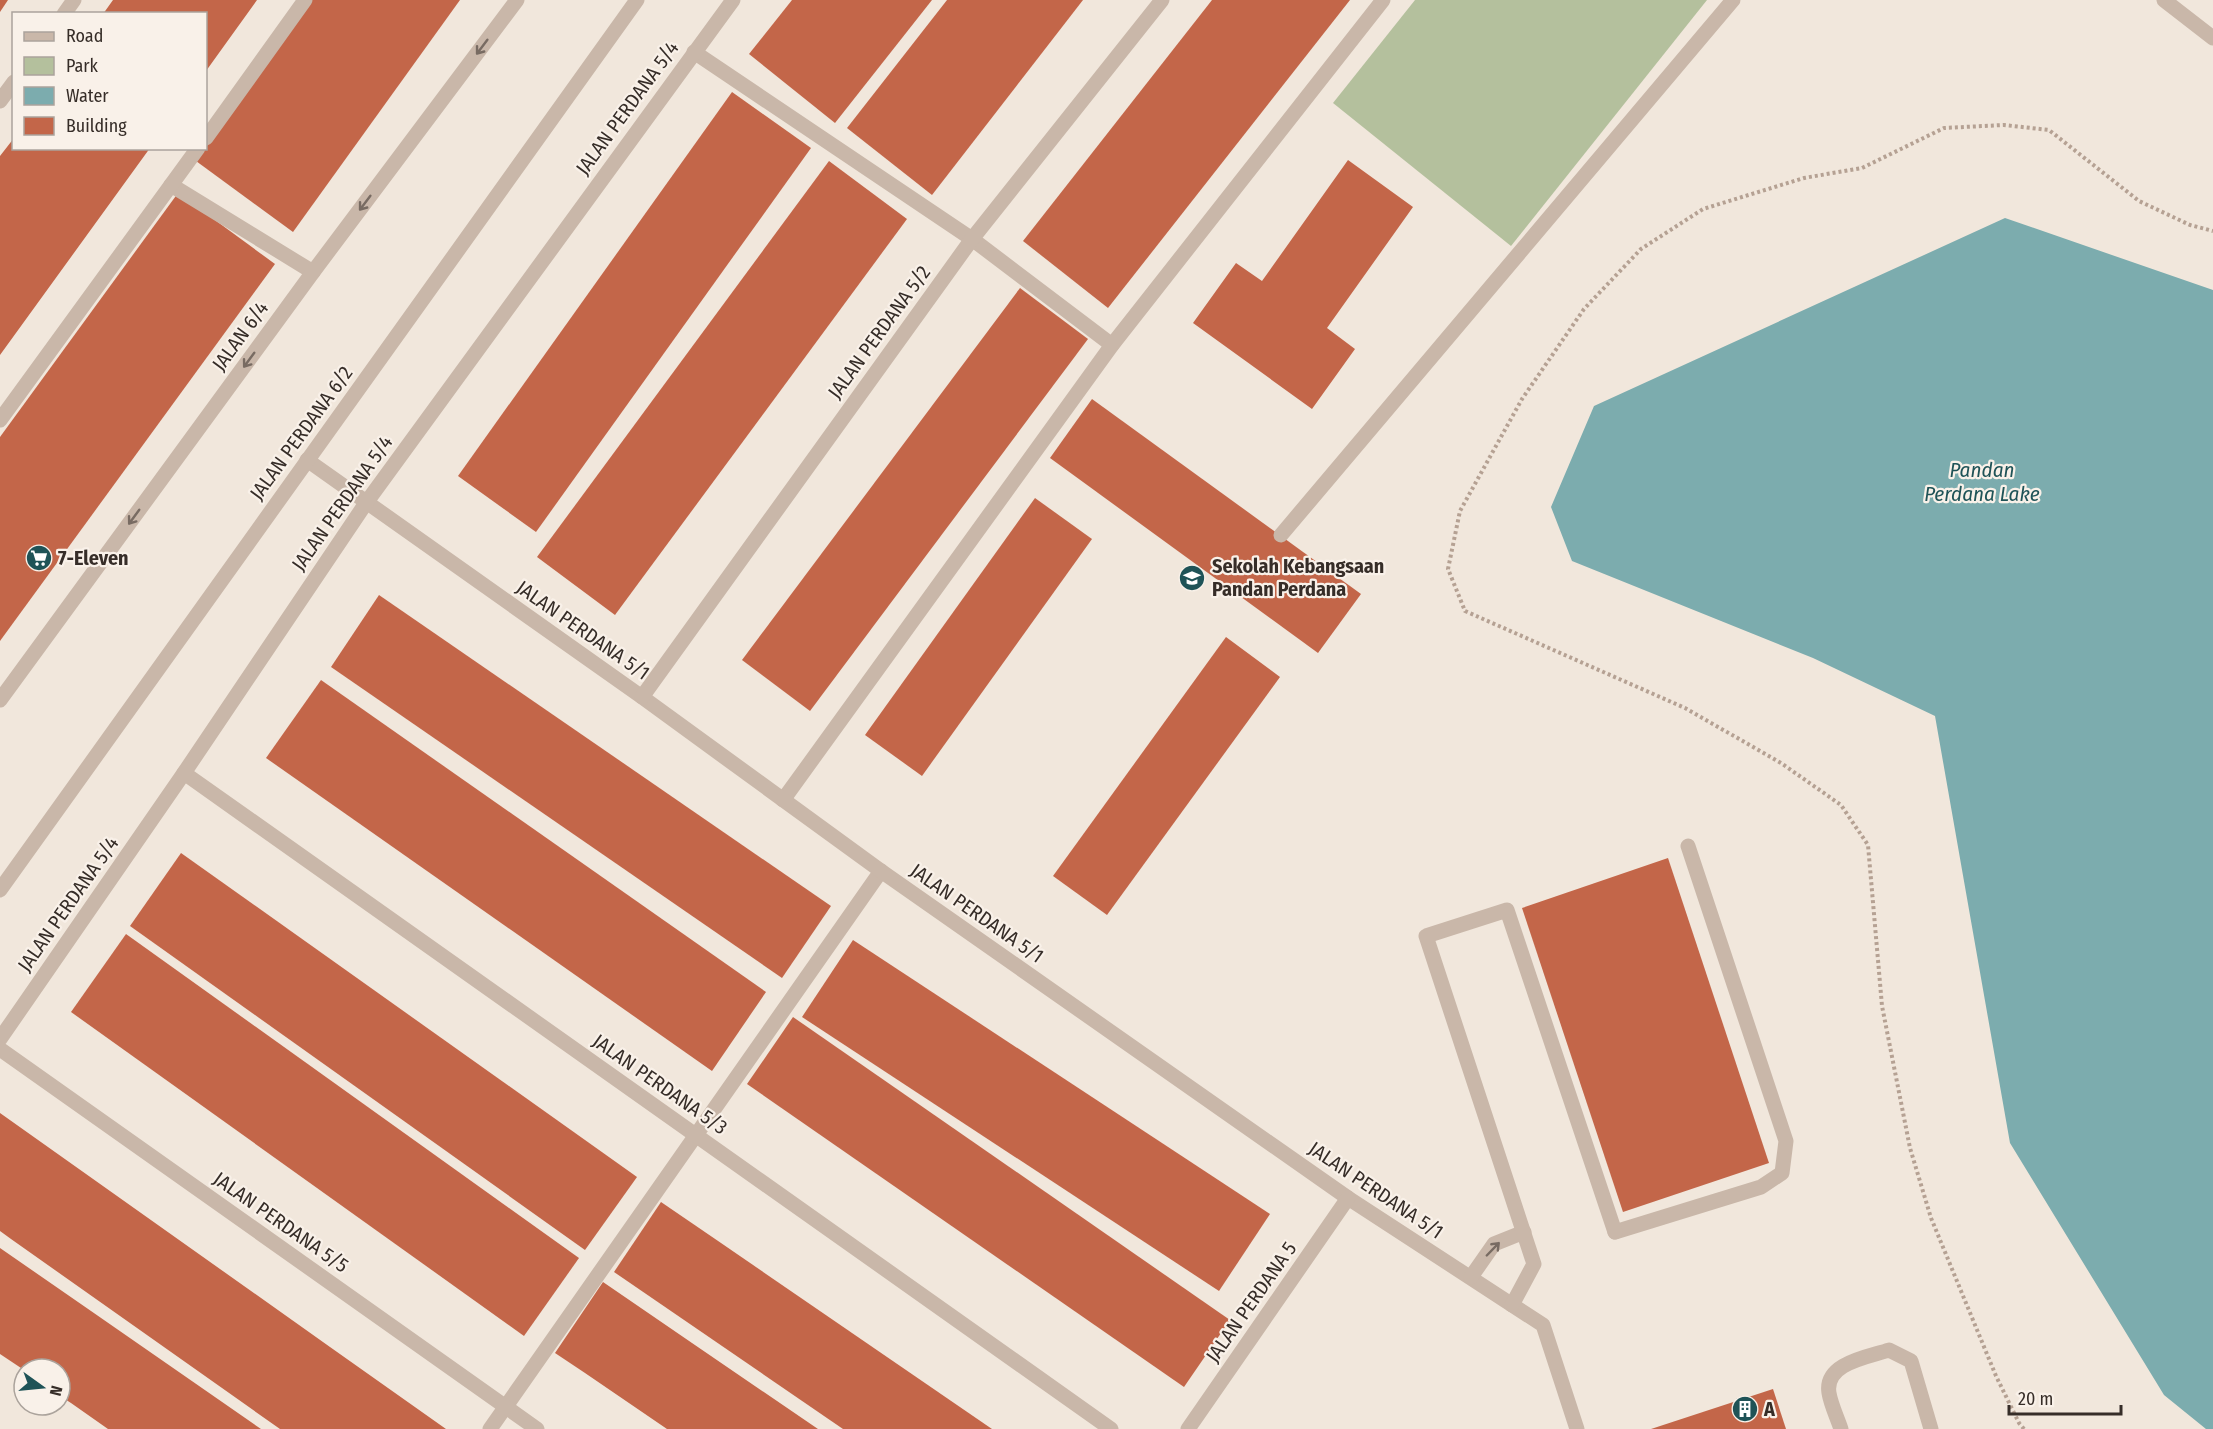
<svg xmlns="http://www.w3.org/2000/svg" width="2213" height="1429" font-family="'Fira Sans Condensed',sans-serif">
  <rect width="100%" height="100%" fill="#f1e7dc"/>
  <polygon fill="#b4c09d" points="1415,0 1707,0 1511,246 1333,103"/>
  <polygon fill="#7cacae" points="2005,218 2213,290 2213,1429 2206,1429 2164,1395 2010,1143 1935,716 1813,658 1572,561 1551,507 1594,406"/>
  <g fill="#c36649">
    <polygon points="0,0 8,0 0,12"/>
    <polygon points="113,0 257,0 206,71 206,14 103,14"/>
    <polygon points="312,0 460,0 293,232 196,161"/>
    <polygon points="792,0 932,0 835,123 749,54"/>
    <polygon points="947,0 1083,0 932,195 847,128"/>
    <polygon points="1212,0 1350,0 1108,308 1023,241"/>
    <polygon points="732,92 811,148 536,532 458,476"/>
    <polygon points="14,138 14,148 150,148 0,355 0,156"/>
    <polygon points="1348,160 1413,207 1327,328 1355,349 1312,409 1193,323 1236,263 1262,281"/>
    <polygon points="829,161 907,219 615,615 537,557"/>
    <polygon points="178,193 275,264 0,641 0,437"/>
    <polygon points="1020,288 1088,339 810,711 742,660"/>
    <polygon points="1092,399 1361,594 1318,653 1050,458"/>
    <polygon points="1035,498 1092,539 922,776 865,735"/>
    <polygon points="379,595 831,906 782,978 331,667"/>
    <polygon points="1226,637 1280,677 1107,915 1053,876"/>
    <polygon points="321,680 766,992 712,1071 266,758"/>
    <polygon points="181,853 637,1177 585,1250 130,926"/>
    <polygon points="1668,858 1769,1163 1623,1212 1522,908"/>
    <polygon points="126,934 579,1258 524,1336 71,1012"/>
    <polygon points="853,940 1270,1214 1219,1291 802,1017"/>
    <polygon points="793,1017 1230,1320 1184,1387 747,1084"/>
    <polygon points="0,1113 330,1347 446,1429 280,1429 11,1239 0,1231"/>
    <polygon points="661,1202 721,1243 992,1429 843,1429 614,1272"/>
    <polygon points="0,1248 91,1311 261,1429 108,1429 71,1403 60,1396 60,1369 24,1370 0,1354"/>
    <polygon points="603,1282 692,1343 818,1429 667,1429 585,1373 555,1353"/>
    <polygon points="1773,1389 1786,1429 1651,1429"/>
  </g>
  <g fill="none" stroke-linecap="round" stroke-linejoin="round">
    <polyline stroke="#b5a193" stroke-width="4" stroke-dasharray="3 3" stroke-linecap="butt" points="2024,1429 2019,1423 1996,1376 1931,1218 1910,1148 1882,1006 1868,845 1841,805 1781,763 1685,708 1465,611 1448,569 1460,511 1522,399 1584,309 1641,249 1703,209 1804,178 1862,168 1944,128 2004,125 2049,130 2139,201 2190,225 2213,231"/>
    <g stroke="#c9b7a9" stroke-width="15">
      <polyline points="2164,0 2213,38"/>
      <polyline points="694,52 972,239 1112,345"/>
      <polyline points="206,138 305,0"/>
      <polyline points="171,185 313,272"/>
      <polyline points="0,420 198,148"/>
      <polyline points="1281,535 1733,0"/>
      <polyline points="783,800 1112,345 1383,0"/>
      <polyline points="1615,1232 1761,1187 1782,1173 1786,1141 1688,846"/>
      <polyline points="490,1429 881,871"/>
    </g>
    <g stroke="#c9b7a9" stroke-width="15">
      <polyline points="64,14 74,0"/>
      <polyline points="0,101 14,82"/>
      <polyline points="307,460 642,697 881,871 1348,1198 1543,1325 1577,1429"/>
      <polyline points="642,697 972,239 1162,0"/>
      <polyline points="0,700 313,272 517,0"/>
      <polyline points="184,773 1111,1429"/>
      <polyline points="0,1039 184,773 366,503 733,0"/>
      <polyline points="0,1049 537,1429"/>
      <polyline points="1471,1277 1494,1244 1524,1232"/>
      <polyline points="1512,1305 1534,1264 1426,936 1507,910 1615,1232"/>
      <polyline points="1188,1429 1348,1198"/>
      <path d="M1841,1429C1837,1417 1831,1405 1829,1393C1824,1363 1868,1357 1889,1350L1911,1361L1931,1429"/>
    </g>
    <polyline stroke="#c9b7a9" stroke-width="15" points="0,890 637,0"/>
  </g>
  <defs><path id="oneway-shaft" d="M-6 0H5M1.5-3L5.5 0L1.5 3" fill="none" stroke-width="1.6" stroke-linecap="round" stroke-linejoin="round" transform="scale(1.5)"/></defs>
  <g stroke="#786b62">
    <use href="#oneway-shaft" transform="translate(482 47) rotate(127)"/>
    <use href="#oneway-shaft" transform="translate(365 203) rotate(127)"/>
    <use href="#oneway-shaft" transform="translate(249 360) rotate(126)"/>
    <use href="#oneway-shaft" transform="translate(134 517) rotate(126)"/>
    <use href="#oneway-shaft" transform="translate(1493 1249) rotate(-46)"/>
  </g>
  <defs>
    <g id="supermarket-disc" transform="scale(1.35)"><circle r="9.5" fill="#1f5357" stroke="#f9f1e9"/><path d="M-6-5.5h2.5l.6 2H6L4.5 2H-2.5L-4.4-4H-6ZM-1.5 3.2a1.3 1.3 0 1 0 .1 0ZM3 3.2a1.3 1.3 0 1 0 .1 0Z" fill="#fff"/></g>
    <g id="school-disc" transform="scale(1.35)"><circle r="9.5" fill="#1f5357" stroke="#f9f1e9"/><path d="M0-5L7-2L0 1L-7-2ZM-4 1L0 2.5L4 1V4Q0 6-4 4Z" fill="#fff"/></g>
    <g id="building-disc" transform="scale(1.35)"><circle r="9.5" fill="#1f5357" stroke="#f9f1e9"/><path d="M-4-6H4V6H1V3H-1V6H-4ZM-2.5-4.3h1.7v1.8h-1.7ZM.8-4.3h1.7v1.8H.8ZM-2.5-1h1.7V.8h-1.7ZM.8-1h1.7V.8H.8Z" fill="#fff"/></g>
  </defs>
  <g fill-rule="evenodd">
    <use href="#supermarket-disc" x="39" y="558"/>
    <use href="#school-disc" x="1192" y="578"/>
    <use href="#building-disc" x="1745" y="1409"/>
  </g>
  <g text-anchor="middle" stroke-width="4.5" stroke-linejoin="round" paint-order="stroke">
    <g font-size="20" fill="#362d28" stroke="#f9f1e9">
      <text transform="translate(627 108) rotate(-54)" y="7">JALAN PERDANA 5/4</text>
      <text transform="translate(879 332) rotate(-54)" y="7">JALAN PERDANA 5/2</text>
      <text transform="translate(240 336) rotate(-54)" y="7">JALAN 6/4</text>
      <text transform="translate(301 433) rotate(-54)" y="7">JALAN PERDANA 6/2</text>
      <text transform="translate(342 503) rotate(-55)" y="7">JALAN PERDANA 5/4</text>
      <text transform="translate(583 630) rotate(35)" y="7">JALAN PERDANA 5/1</text>
      <text transform="translate(68 904) rotate(-55)" y="7">JALAN PERDANA 5/4</text>
      <text transform="translate(977 913) rotate(35)" y="7">JALAN PERDANA 5/1</text>
      <text transform="translate(660 1084) rotate(35)" y="7">JALAN PERDANA 5/3</text>
      <text transform="translate(1376 1190) rotate(34)" y="7">JALAN PERDANA 5/1</text>
      <text transform="translate(281 1222) rotate(35)" y="7">JALAN PERDANA 5/5</text>
      <text transform="translate(1251 1302) rotate(-55)" y="7">JALAN PERDANA 5</text>
    </g>
    <g font-size="20" font-weight="bold" fill="#362d28" stroke="#f9f1e9" text-anchor="start">
      <text x="58" y="565">7-Eleven</text>
      <text x="1212" y="573">Sekolah Kebangsaan<tspan x="1212" dy="23">Pandan Perdana</tspan></text>
      <text x="1764" y="1416">A</text>
    </g>
    <g font-size="21" font-style="italic" fill="#1f5357" stroke="#f9f1e9">
      <text x="1982" y="477">Pandan<tspan x="1982" dy="24">Perdana Lake</tspan></text>
    </g>
  </g>
  <rect x="12" y="12" width="195" height="138" fill="#f9f1e9" stroke="#aba39c" stroke-width="1.5"/>
  <rect x="24" y="32" width="30" height="9" fill="#c9b7a9" stroke="#aba39c" stroke-width="1.5"/>
  <text x="66" y="42" font-size="18" fill="#362d28">Road</text>
  <rect x="24" y="57" width="30" height="18" fill="#b4c09d" stroke="#aba39c" stroke-width="1.5"/>
  <text x="66" y="72" font-size="18" fill="#362d28">Park</text>
  <rect x="24" y="87" width="30" height="18" fill="#7cacae" stroke="#aba39c" stroke-width="1.5"/>
  <text x="66" y="102" font-size="18" fill="#362d28">Water</text>
  <rect x="24" y="117" width="30" height="18" fill="#c36649" stroke="#aba39c" stroke-width="1.5"/>
  <text x="66" y="132" font-size="18" fill="#362d28">Building</text>
  <g transform="translate(42 1387) rotate(105)"><circle r="28" fill="#f9f1e9" stroke="#aba39c" stroke-width="1.5"/>
  <path d="M0-4.5L10 22L0 15L-10 22Z" fill="#1f5357"/>
  <text y="-9" font-size="16" font-weight="bold" text-anchor="middle" fill="#362d28">N</text>
  </g>
  <path d="M2009 1405v9h112v-9" fill="none" stroke="#362d28" stroke-width="3"/>
  <text x="2018" y="1405" font-size="18" fill="#362d28" stroke="#f9f1e9" stroke-width="4.5" paint-order="stroke">20 m</text>
</svg>
